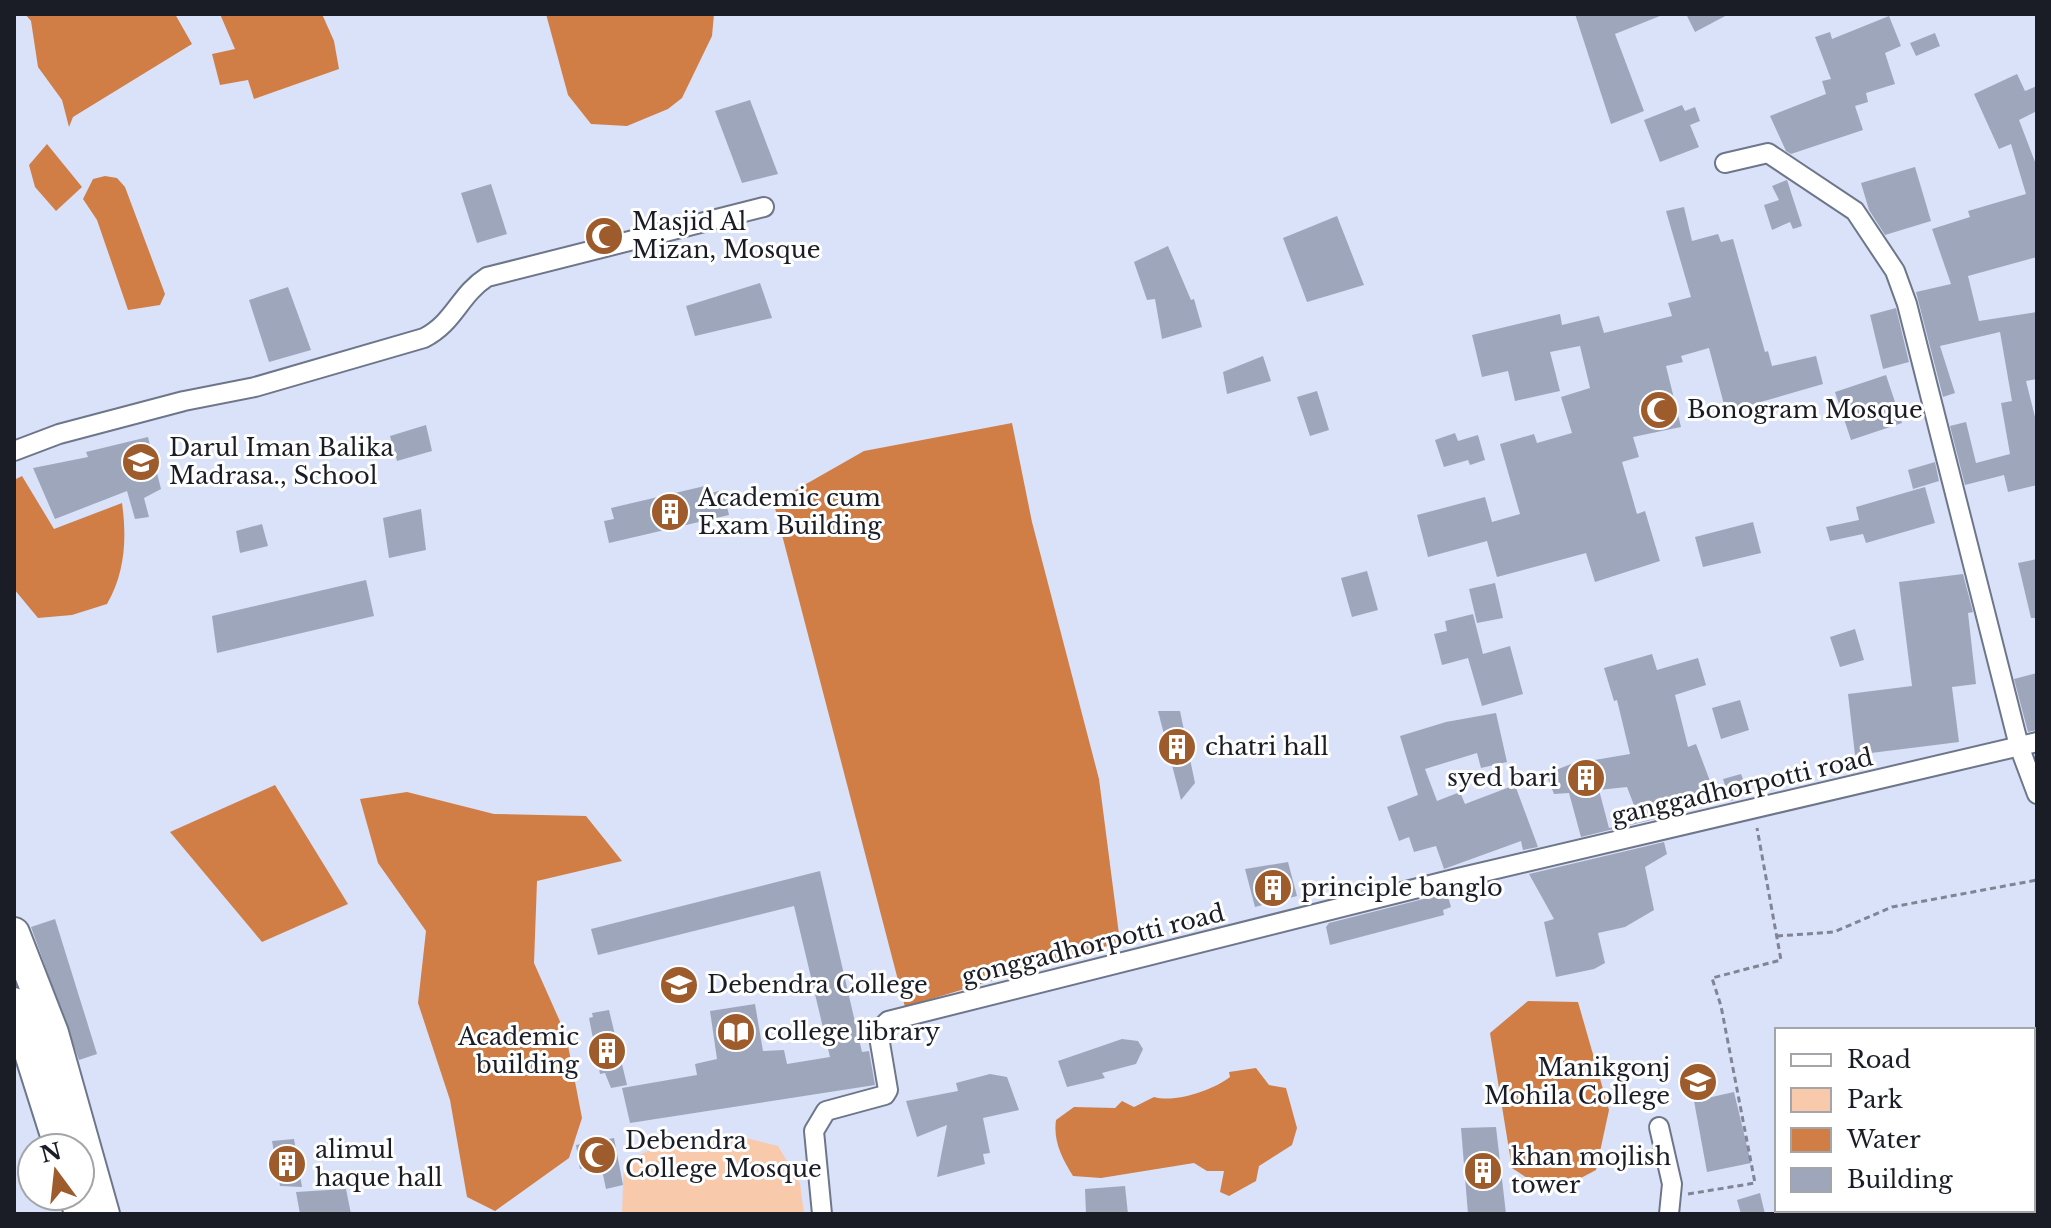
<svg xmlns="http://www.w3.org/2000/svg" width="2051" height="1228" font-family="'Libre Baskerville',serif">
  <rect width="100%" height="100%" fill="#dae2fa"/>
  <polygon fill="#f8c9ab" points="731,1134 778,1146 800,1183 804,1214 622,1214 624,1162 659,1146"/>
  <g fill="#d07e46">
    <polygon points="25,14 175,14 192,44 73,117 69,127 62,100 38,67 31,21"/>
    <polygon points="220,14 322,14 334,41 339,69 254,99 248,80 220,85 212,54 235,49"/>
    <polygon points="546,14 714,14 712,36 682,98 668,109 627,126 591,124 568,95"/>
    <polygon points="47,144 82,187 56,211 35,187 29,165"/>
    <polygon points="105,176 117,178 125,187 165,294 160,305 128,310 97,220 83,199 93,179"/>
    <polygon points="1012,423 1032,522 1099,779 1120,942 905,1007 775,508 792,492 864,451"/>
    <path d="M22,476L54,529L122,503C127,539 125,573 107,604L72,615L38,618L14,589V480Z"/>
    <polygon points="275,785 348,904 262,942 170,832"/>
    <polygon points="407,792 494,814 586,816 622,861 537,881 534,963 566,1035 582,1118 569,1158 495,1211 467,1197 450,1100 418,1003 426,931 378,863 360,799"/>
    <polygon points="1528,1001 1578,1002 1609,1110 1596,1170 1564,1187 1527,1178 1512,1168 1490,1033"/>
    <path d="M1256,1068L1269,1085L1286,1088L1297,1128L1292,1145L1259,1166L1256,1181L1229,1196L1220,1192L1224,1171H1207L1194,1163L1101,1178L1073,1176C1062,1158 1053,1141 1056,1120L1074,1107L1115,1108L1122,1101L1134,1107L1154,1097C1176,1103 1213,1090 1230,1077L1229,1072Z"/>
  </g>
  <g fill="#9ea6bc" fill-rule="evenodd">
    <polygon points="1575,14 1665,14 1615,34 1644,111 1611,124"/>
    <polygon points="1686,14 1729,14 1695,32"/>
    <polygon points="1889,16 1901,46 1885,53 1895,84 1866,93 1868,102 1855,106 1863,130 1791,154 1786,151 1770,116 1826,94 1822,81 1831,79 1815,37 1830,32 1832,39"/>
    <polygon points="1935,33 1940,46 1916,56 1910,43"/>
    <polygon points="2017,74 2025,91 2037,86 2037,111 2019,120 2037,167 2037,257 1968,276 1979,321 2037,312 2037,379 2026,381 2037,425 2037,485 2008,492 2004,475 1965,485 1950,426 1966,422 1976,463 2010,454 2001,403 2012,401 2000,332 1940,346 1955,393 1943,397 1916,292 1951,284 1932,229 1970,217 1968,211 2026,194 2011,144 1999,149 1974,94"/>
    <polygon points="750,100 778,174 742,183 715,111"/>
    <polygon points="1682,105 1685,111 1695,107 1700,121 1690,125 1699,147 1660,162 1644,120"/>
    <polygon points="1915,167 1931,221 1885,235 1869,210 1861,183"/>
    <polygon points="1787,180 1802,226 1793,229 1790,222 1772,230 1764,205 1779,200 1772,186"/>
    <polygon points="491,184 507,234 477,243 461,193"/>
    <polygon points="1684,207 1692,241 1718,234 1721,242 1733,239 1765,352 1768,351 1772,366 1816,356 1823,384 1726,412 1709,348 1681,356 1683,362 1666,366 1681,427 1633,437 1639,457 1622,462 1637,514 1645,511 1660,561 1595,582 1586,553 1497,577 1487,541 1428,557 1417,515 1485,497 1492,522 1520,514 1500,444 1534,434 1537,443 1572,433 1561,397 1590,388 1580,346 1550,352 1560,391 1515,401 1508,371 1482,377 1472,335 1560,314 1562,325 1599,316 1604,333 1672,316 1668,303 1691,297 1666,211"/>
    <polygon points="1337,216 1364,285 1307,302 1283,238"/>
    <polygon points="1168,246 1191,300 1194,299 1202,327 1162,339 1155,299 1147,300 1134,262"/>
    <polygon points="760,283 772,318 695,336 686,306"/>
    <polygon points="288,287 311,350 269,362 249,300"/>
    <polygon points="1896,308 1909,362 1883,369 1870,315"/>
    <polygon points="1263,356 1271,381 1227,394 1223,372"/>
    <polygon points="1886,375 1902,423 1851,440 1835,392"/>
    <polygon points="1317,391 1329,430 1310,436 1297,397"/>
    <polygon points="426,425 432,451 397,461 390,436"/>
    <polygon points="1455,433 1458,441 1478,435 1485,460 1470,465 1468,460 1444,467 1435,440"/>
    <polygon points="148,437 161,489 144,498 149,517 135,519 127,491 55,519 33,468 88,457 86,452"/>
    <polygon points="1935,462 1939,481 1913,489 1908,470"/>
    <polygon points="709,485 711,493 723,490 729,515 609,543 604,521 614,519 611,508"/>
    <polygon points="1925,487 1935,523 1866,543 1863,534 1830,541 1826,527 1859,520 1856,507"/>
    <polygon points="421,509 426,550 389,558 383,518"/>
    <polygon points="1753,522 1761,553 1703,567 1695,537"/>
    <polygon points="262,524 268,546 240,553 236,531"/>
    <polygon points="2037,559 2037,618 2031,618 2018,563"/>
    <polygon points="1367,571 1378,610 1352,617 1341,578"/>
    <polygon points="1963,574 1973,612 1968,613 1976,684 1952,687 1959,742 1855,755 1848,694 1912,686 1899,582"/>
    <polygon points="366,580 374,616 217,653 212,616"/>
    <polygon points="1495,583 1503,618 1477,623 1469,589"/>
    <polygon points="1473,614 1483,654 1510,646 1523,694 1482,706 1468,658 1442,665 1434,634 1447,631 1445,621"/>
    <polygon points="1855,629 1864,660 1840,667 1830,637"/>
    <path d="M1652,654L1657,670L1698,658L1706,685L1675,695L1688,747L1696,744L1713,789L1657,810L1659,818L1581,837L1569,793L1554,794L1546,774L1571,764L1630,754L1617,700L1614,701L1604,668ZM1627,787L1640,821L1609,828L1599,790Z"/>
    <polygon points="2037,673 2037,730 2028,732 2014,679"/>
    <polygon points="1740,700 1749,730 1721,739 1712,708"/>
    <polygon points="1158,711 1180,711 1195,783 1181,800"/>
    <polygon points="1496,713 1507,762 1481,768 1477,753 1425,769 1437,801 1460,792 1465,804 1515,785 1538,847 1523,850 1521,841 1444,869 1436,846 1414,852 1409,837 1399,841 1387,807 1418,795 1400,736 1446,722"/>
    <polygon points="1741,774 1749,795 1730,801 1723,779"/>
    <polygon points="1664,842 1667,854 1645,867 1654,910 1625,927 1598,933 1605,963 1594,969 1556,977 1544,922 1554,919 1529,874"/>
    <polygon points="1288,862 1297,896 1255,907 1245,869"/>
    <polygon points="820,871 862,1052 869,1051 875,1085 630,1123 622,1088 697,1075 695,1064 717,1059 710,1011 755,1004 763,1051 784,1050 787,1064 830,1057 794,906 598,955 591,929"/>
    <polygon points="1447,893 1451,907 1443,910 1444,915 1330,945 1326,927 1329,923"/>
    <polygon points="55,919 97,1054 79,1060 31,927"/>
    <polygon points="609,1010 627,1085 611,1088 605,1073 600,1074 589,1018 593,1017 592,1013"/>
    <polygon points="1122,1039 1138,1041 1143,1049 1136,1064 1102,1073 1105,1078 1067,1087 1058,1061"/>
    <polygon points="990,1074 1007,1077 1019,1110 983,1118 990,1153 983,1154 985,1164 937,1177 947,1125 917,1137 906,1101 958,1091 956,1083"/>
    <polygon points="1734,1092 1751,1163 1707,1172 1694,1101"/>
    <polygon points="1496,1127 1506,1214 1468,1214 1461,1128"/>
    <polygon points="614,1138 623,1185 606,1189 601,1165 580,1169 576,1145"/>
    <polygon points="294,1139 302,1187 280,1186 272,1141"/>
    <polygon points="1125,1186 1128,1214 1086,1214 1085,1189"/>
    <polygon points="346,1189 351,1214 300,1214 296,1192"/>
    <polygon points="1760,1193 1765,1214 1741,1214 1737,1200"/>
  </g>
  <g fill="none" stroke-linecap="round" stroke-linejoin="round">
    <g stroke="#6e768a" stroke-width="22">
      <g id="minor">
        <polyline points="1725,163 1768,153 1855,211 1895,271 1907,304 2019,746 2037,794"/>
        <path d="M14,451L59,434L184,401L255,387L424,338C455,322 459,295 487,277L764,207"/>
        <polyline points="2033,1073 2037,1062"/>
        <polyline points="1659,1127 1672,1184 1669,1214"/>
        <polyline points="822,1214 814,1131 826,1111 885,1095 888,1090 878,1031 888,1021 1458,878 2037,742"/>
        <polyline points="2020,1214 2020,1210"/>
      </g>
    </g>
    <g stroke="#6e768a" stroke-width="34">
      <g id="primary">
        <polyline points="14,933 53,1033 104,1214"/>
        <polyline points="14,1003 60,1148"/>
        <polyline points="75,1196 80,1214"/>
      </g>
    </g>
    <g stroke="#808596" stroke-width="3" stroke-dasharray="6 4" stroke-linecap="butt">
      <polyline points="1777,936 1834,932 1892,907 2037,880"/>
      <polyline points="1688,1194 1755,1183 1721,1006 1712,978 1781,960 1757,828"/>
    </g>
    <use href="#minor" stroke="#fff" stroke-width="18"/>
    <use href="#primary" stroke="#fff" stroke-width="30"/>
  </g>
  <defs>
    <g id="mosque-disc" transform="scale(2)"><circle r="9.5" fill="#9e5b2b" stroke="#fff"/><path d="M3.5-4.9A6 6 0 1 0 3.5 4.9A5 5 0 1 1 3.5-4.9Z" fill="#fff"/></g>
    <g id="school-disc" transform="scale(2)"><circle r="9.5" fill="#9e5b2b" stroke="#fff"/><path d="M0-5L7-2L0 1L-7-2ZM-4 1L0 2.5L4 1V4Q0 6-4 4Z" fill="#fff"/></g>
    <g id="building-disc" transform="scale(2)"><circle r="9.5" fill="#9e5b2b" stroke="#fff"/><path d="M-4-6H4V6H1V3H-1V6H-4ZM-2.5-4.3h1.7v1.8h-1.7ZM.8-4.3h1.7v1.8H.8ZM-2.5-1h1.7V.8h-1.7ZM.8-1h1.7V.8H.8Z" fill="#fff"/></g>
    <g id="university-disc" transform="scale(2)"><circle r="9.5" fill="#9e5b2b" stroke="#fff"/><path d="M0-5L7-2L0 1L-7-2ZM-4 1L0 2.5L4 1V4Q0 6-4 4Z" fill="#fff"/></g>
    <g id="library-disc" transform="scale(2)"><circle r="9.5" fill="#9e5b2b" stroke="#fff"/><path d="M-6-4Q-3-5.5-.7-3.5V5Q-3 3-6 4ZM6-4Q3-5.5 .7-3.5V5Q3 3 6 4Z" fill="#fff"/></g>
  </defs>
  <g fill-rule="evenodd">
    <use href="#mosque-disc" x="604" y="236"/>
    <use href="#mosque-disc" x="1659" y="410"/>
    <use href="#school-disc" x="141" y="462"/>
    <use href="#building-disc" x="670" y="512"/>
    <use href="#building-disc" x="1177" y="747"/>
    <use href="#building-disc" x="1586" y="778"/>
    <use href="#building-disc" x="1273" y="888"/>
    <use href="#university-disc" x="679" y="985"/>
    <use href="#library-disc" x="736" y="1032"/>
    <use href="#building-disc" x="607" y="1051"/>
    <use href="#university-disc" x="1698" y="1082"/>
    <use href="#mosque-disc" x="597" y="1155"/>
    <use href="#building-disc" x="287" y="1164"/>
    <use href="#building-disc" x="1483" y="1171"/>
  </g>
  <g text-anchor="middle" stroke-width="6" stroke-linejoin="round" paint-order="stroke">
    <g font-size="24" fill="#1a1d26" stroke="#fff" text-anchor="start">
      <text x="632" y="230">Masjid Al<tspan x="632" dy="28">Mizan, Mosque</tspan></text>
      <text x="1687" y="418">Bonogram Mosque</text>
      <text x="169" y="456">Darul Iman Balika<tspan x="169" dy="28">Madrasa., School</tspan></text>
      <text x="698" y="506">Academic cum<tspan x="698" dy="28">Exam Building</tspan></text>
      <text x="1205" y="755">chatri hall</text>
      <text x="1558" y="786" text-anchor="end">syed bari</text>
      <text x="1301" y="896">principle banglo</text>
      <text x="707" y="993">Debendra College</text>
      <text x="764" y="1040">college library</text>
      <text x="579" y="1045" text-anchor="end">Academic<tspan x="579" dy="28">building</tspan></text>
      <text x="1670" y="1076" text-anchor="end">Manikgonj<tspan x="1670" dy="28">Mohila College</tspan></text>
      <text x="625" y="1149">Debendra<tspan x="625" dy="28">College Mosque</tspan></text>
      <text x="315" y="1158">alimul<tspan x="315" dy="28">haque hall</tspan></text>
      <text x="1511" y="1165">khan mojlish<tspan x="1511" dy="28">tower</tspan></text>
    </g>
    <g font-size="24" fill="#1a1d26" stroke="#fff">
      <text transform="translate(1742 787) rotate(-13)" y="8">ganggadhorpotti road</text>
      <text transform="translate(1093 945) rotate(-14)" y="8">gonggadhorpotti road</text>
    </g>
  </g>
  <rect width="2051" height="1228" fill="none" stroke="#1a1d26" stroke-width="32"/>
  <rect x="1775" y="1028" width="260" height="184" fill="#ffffff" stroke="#a3a5a8" stroke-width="2"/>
  <rect x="1791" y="1054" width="40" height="12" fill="#ffffff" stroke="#a3a5a8" stroke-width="2"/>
  <text x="1847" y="1068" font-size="24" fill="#1a1d26">Road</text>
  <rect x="1791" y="1088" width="40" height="24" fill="#f8c9ab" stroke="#a3a5a8" stroke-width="2"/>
  <text x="1847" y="1108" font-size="24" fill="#1a1d26">Park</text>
  <rect x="1791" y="1128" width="40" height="24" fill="#d07e46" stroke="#a3a5a8" stroke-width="2"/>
  <text x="1847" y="1148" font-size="24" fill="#1a1d26">Water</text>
  <rect x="1791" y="1168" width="40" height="24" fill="#9ea6bc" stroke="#a3a5a8" stroke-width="2"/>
  <text x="1847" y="1188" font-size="24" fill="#1a1d26">Building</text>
  <g transform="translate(56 1172) rotate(345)"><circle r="38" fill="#ffffff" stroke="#a3a5a8" stroke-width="2"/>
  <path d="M0-6L14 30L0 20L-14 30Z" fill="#9e5b2b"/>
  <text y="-12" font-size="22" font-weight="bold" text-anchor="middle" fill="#1a1d26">N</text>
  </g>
</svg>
